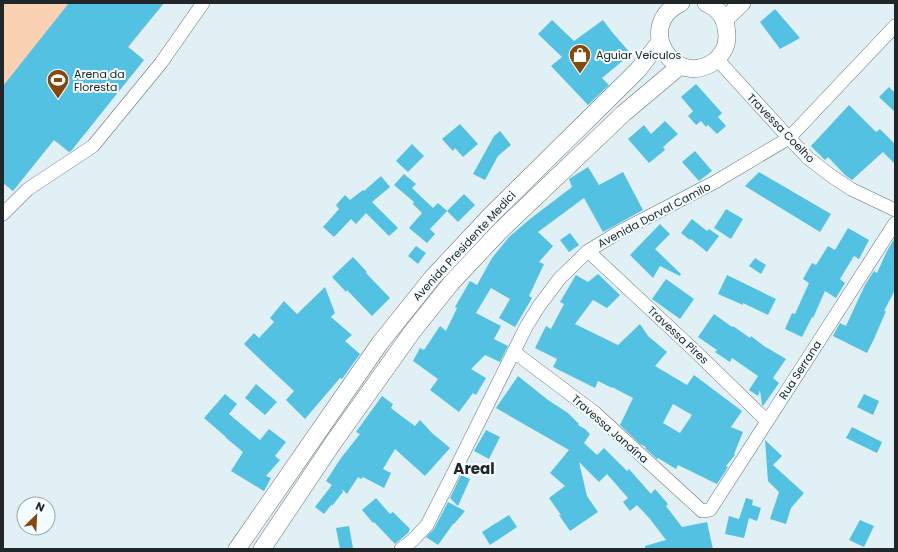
<svg xmlns="http://www.w3.org/2000/svg" width="898" height="552" font-family="Poppins,sans-serif">
  <rect width="100%" height="100%" fill="#e1f0f5"/>
  <polygon fill="#fbd1b3" points="3,3 164,3 129,47 144,60 70,152 54,140 13,191 3,183"/>
  <g fill="#53c1e1" fill-rule="evenodd">
    <polygon points="69,3 164,3 128,47 144,60 71,151 69,152 54,140 13,191 3,183 3,86"/>
    <polygon points="775,9 800,38 780,49 760,22"/>
    <polygon points="552,20 574,41 603,20 612,32 631,54 602,78 609,85 588,105 551,66 562,57 538,34"/>
    <polygon points="696,84 722,113 718,117 726,126 717,134 708,125 706,127 701,121 696,125 688,116 693,111 681,97"/>
    <polygon points="889,87 895,93 895,112 879,97"/>
    <polygon points="849,105 876,132 880,129 895,144 895,164 883,152 852,180 845,175 828,157 825,160 811,146"/>
    <polygon points="665,121 678,134 663,147 665,150 649,163 628,139 644,125 651,134"/>
    <polygon points="460,124 478,144 463,157 455,148 453,151 442,139"/>
    <polygon points="500,131 511,145 498,156 485,180 473,174 494,136"/>
    <polygon points="412,144 424,156 408,172 396,161"/>
    <polygon points="695,151 712,171 699,181 682,162"/>
    <polygon points="588,167 599,185 623,172 643,210 603,232 584,198 538,232 553,246 539,262 544,264 529,296 532,298 515,327 499,318 510,299 491,288 476,313 501,326 494,339 508,346 500,362 485,355 471,369 486,378 476,395 473,393 459,412 430,390 438,379 413,361 420,348 424,350 440,326 446,331 457,308 455,307 470,281 477,285 492,258 509,237 530,219 572,187 569,179"/>
    <polygon points="759,172 831,214 820,232 745,186"/>
    <polygon points="404,174 416,184 412,188 433,208 438,203 447,211 430,229 435,234 427,243 409,228 422,213 413,204 414,202 394,185"/>
    <polygon points="381,176 390,187 372,202 398,228 389,236 366,213 356,224 351,219 334,237 323,227 339,209 336,205 345,195 350,200 363,190 364,191"/>
    <polygon points="464,194 475,205 458,222 447,211"/>
    <polygon points="726,209 743,219 731,239 714,228"/>
    <polygon points="692,219 707,231 709,229 719,236 707,252 691,239 690,240 681,233"/>
    <polygon points="660,224 670,234 655,249 681,274 680,276 660,266 653,278 630,255"/>
    <polygon points="848,228 869,240 859,259 854,256 840,279 845,283 836,298 825,291 813,318 812,317 802,337 785,329 792,313 795,314 809,283 803,279 812,263 816,265 828,246 835,250"/>
    <polygon points="570,233 579,245 569,252 560,240"/>
    <polygon points="895,238 895,290 884,311 886,311 874,339 867,353 833,336 840,323 846,326 865,285 874,271 877,273 887,251"/>
    <polygon points="416,246 426,253 418,264 408,256"/>
    <polygon points="353,257 367,272 366,273 390,298 372,316 347,290 346,292 332,277"/>
    <polygon points="755,258 766,265 761,274 749,266"/>
    <path d="M598,274L620,295L607,308L593,300L575,324L618,345L640,324L648,336L667,352L655,366L687,385L694,375L742,411L731,427L743,432L734,454L735,455L726,466L728,467L717,484L678,465L676,469L658,458L657,459L645,448L646,447L640,444L620,425L633,398L612,387V388L598,381L595,388L553,367L557,359L535,348L546,326L551,329L564,304L560,302L576,275L588,282ZM673,404L692,415L680,433L663,423Z"/>
    <polygon points="727,275 776,299 768,315 743,303 743,305 718,294"/>
    <polygon points="666,279 694,299 680,319 652,299"/>
    <polygon points="325,287 335,313 331,317 352,335 345,341 360,354 342,379 340,378 305,419 286,400 294,391 267,366 244,344 254,333 259,338 274,322 270,318 284,301 297,314"/>
    <polygon points="714,314 732,327 733,326 750,338 751,336 764,346 786,359 773,378 779,383 763,406 762,405 760,390 758,396 749,390 758,376 732,358 730,362 715,352 717,350 698,337"/>
    <polygon points="518,376 548,400 568,413 579,424 578,425 585,429 590,434 584,443 597,455 604,448 627,471 629,469 651,494 655,489 668,504 666,506 682,527 707,522 713,549 645,549 645,546 666,540 650,519 637,505 630,511 623,502 628,498 607,474 599,482 579,462 587,496 598,512 570,531 559,515 561,515 549,498 565,486 550,473 569,450 496,408"/>
    <polygon points="256,384 277,402 265,415 245,398"/>
    <polygon points="225,394 237,404 229,414 260,440 269,429 286,442 275,456 280,460 266,476 271,478 264,491 231,471 243,452 225,437 226,437 204,418"/>
    <polygon points="864,394 879,401 873,415 857,407"/>
    <polygon points="382,396 393,404 391,408 400,415 415,426 420,420 432,433 450,448 425,476 395,449 383,469 391,473 384,488 363,477 361,479 358,477 347,494 342,489 343,492 332,506 332,504 324,514 315,507 332,485 326,481 341,458 360,434 356,432"/>
    <polygon points="852,427 882,442 877,453 846,438"/>
    <polygon points="486,430 500,437 489,459 474,451"/>
    <polygon points="765,440 782,456 773,465 804,493 791,508 786,524 770,519 779,492 768,481"/>
    <polygon points="461,475 470,479 458,506 450,498"/>
    <polygon points="376,498 390,514 393,512 410,529 408,533 395,544 374,522 373,523 362,510"/>
    <polygon points="746,498 753,500 752,505 761,508 757,521 749,518 744,538 725,534 729,516 739,519"/>
    <polygon points="448,502 465,511 454,524 453,524 438,545 426,537 434,529"/>
    <polygon points="509,515 517,527 490,545 482,532"/>
    <polygon points="860,520 874,526 864,547 849,540"/>
    <polygon points="349,526 353,548 340,549 336,528"/>
  </g>
  <g fill="none" stroke-linecap="round" stroke-linejoin="round">
    <g stroke="#667377" stroke-width="14">
      <g id="minor">
        <polyline points="717,59 789,138 808,158 830,175 851,189 895,210"/>
        <polyline points="3,214 28,189 93,146 161,63 203,3"/>
        <polyline points="588,251 696,352 767,421"/>
        <polyline points="514,352 594,412 702,511 710,510 895,223"/>
        <polyline points="401,549 413,540 427,525 456,468 526,327 539,306 560,278 588,251 619,232 715,182 789,138 895,26"/>
      </g>
    </g>
    <g stroke="#667377" stroke-width="18">
      <g id="major">
        <path d="M681,3C634,24 673,91 715,61C722,55 727,46 727,37C727,27 724,16 716,9C714,7 709,5 706,3"/>
        <polyline points="724,20 742,3"/>
        <polyline points="237,549 380,343 432,278 491,215 637,71 660,42"/>
        <polyline points="262,549 333,443 412,332 452,282 500,231 624,113 680,66"/>
      </g>
    </g>
    <use href="#minor" stroke="#fff" stroke-width="13"/>
    <use href="#major" stroke="#fff" stroke-width="17"/>
  </g>
  <defs>
    <g id="shop-pin" transform="scale(1.15)"><path d="M0 17L-7.5 6A9.5 9.5 0 1 1 7.5 6Z" fill="#87480b" stroke="#f3fcff"/><path d="M-5-2.5h2.3a2.7 3.5 0 0 1 5.4 0H5L5.5 6h-11ZM-1.5-2.5h3a1.5 2.3 0 0 0-3 0Z" fill="#fff"/></g>
    <g id="stadium-pin" transform="scale(1.15)"><path d="M0 17L-7.5 6A9.5 9.5 0 1 1 7.5 6Z" fill="#87480b" stroke="#f3fcff"/><path d="M0-5a6.5 5 0 1 0 0 10a6.5 5 0 1 0 0-10ZM-3.5-1.8h7v3.6h-7Z" fill="#fff"/></g>
  </defs>
  <g fill-rule="evenodd">
    <use href="#shop-pin" x="580" y="55"/>
    <use href="#stadium-pin" x="58" y="80"/>
  </g>
  <g text-anchor="middle" stroke-width="4" stroke-linejoin="round" paint-order="stroke">
    <g font-size="11" fill="#212628" stroke="#f3fcff" text-anchor="start">
      <text x="596" y="59">Aguiar Veículos</text>
      <text x="74" y="78">Arena da<tspan x="74" dy="13">Floresta</tspan></text>
    </g>
    <g font-size="11" fill="#212628" stroke="#f3fcff">
      <text transform="translate(781 128) rotate(46)" y="4">Travessa Coelho</text>
      <text transform="translate(654 215) rotate(-28)" y="4">Avenida Dorval Camilo</text>
      <text transform="translate(464 246) rotate(-47)" y="4">Avenida Presidente Medici</text>
      <text transform="translate(678 335) rotate(43)" y="4">Travessa Pires</text>
      <text transform="translate(800 370) rotate(-57)" y="4">Rua Serrana</text>
      <text transform="translate(610 429) rotate(41)" y="4">Travessa Janaína</text>
    </g>
    <g font-size="15" font-weight="bold" fill="#212628" stroke="#f3fcff">
      <text x="474" y="474">Areal</text>
    </g>
  </g>
  <rect width="898" height="552" fill="none" stroke="#212628" stroke-width="8"/>
  <g transform="translate(36 516) rotate(24)"><circle r="19" fill="#f3fcff" stroke="#9fa6a9"/>
  <path d="M0-3L7 15L0 10L-7 15Z" fill="#87480b"/>
  <text y="-6" font-size="11" font-weight="bold" text-anchor="middle" fill="#212628">N</text>
  </g>
</svg>
